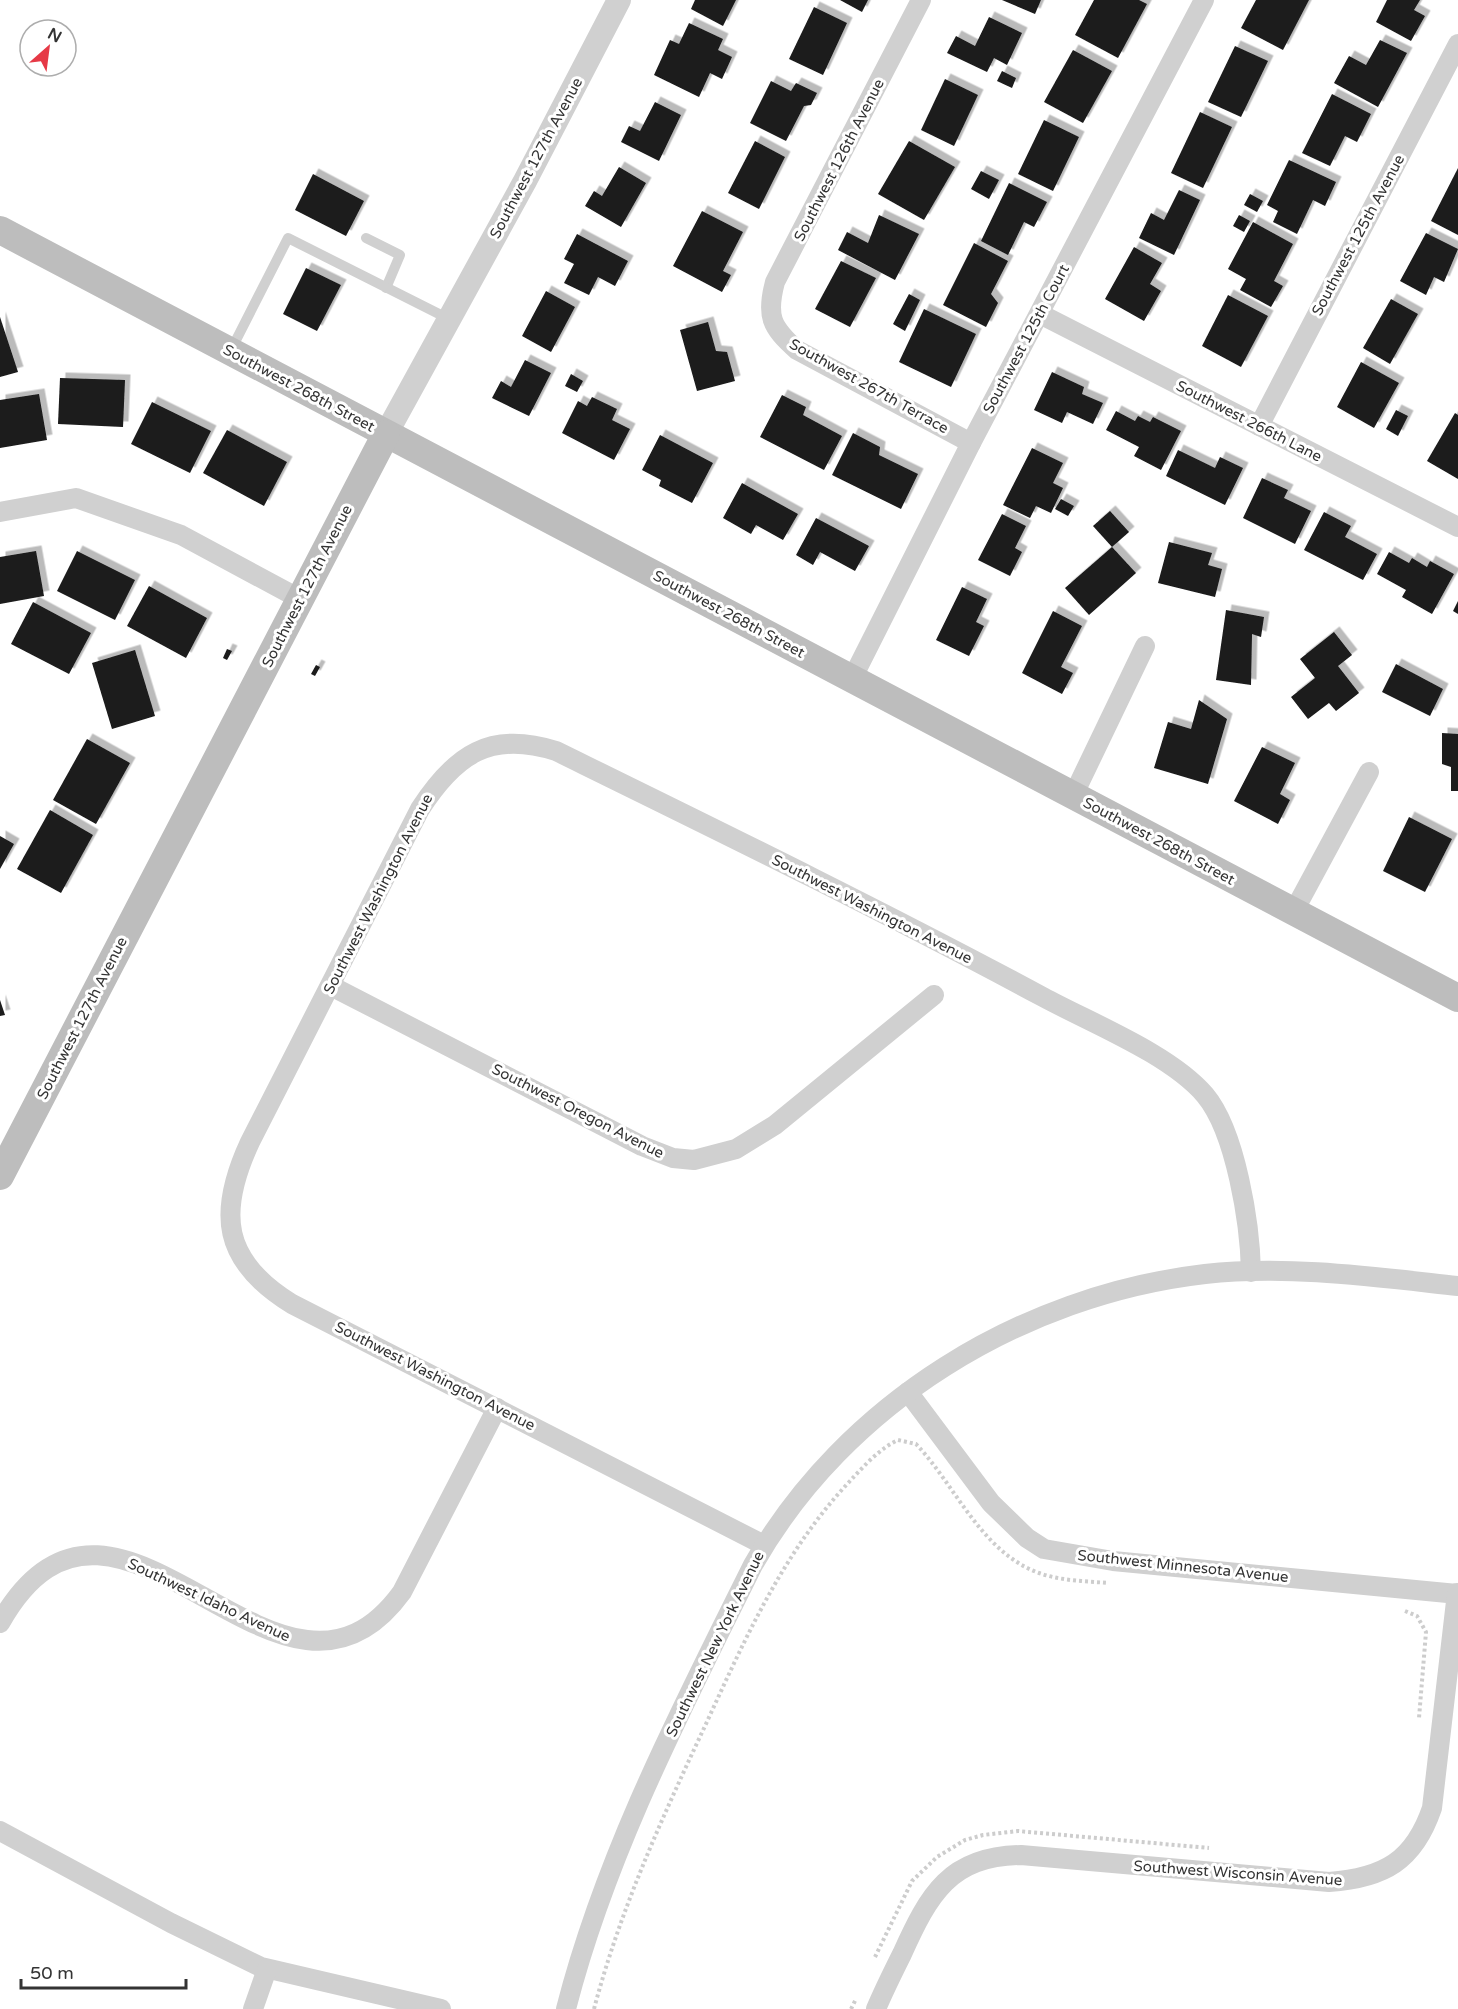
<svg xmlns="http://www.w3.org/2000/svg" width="1458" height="2009" font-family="'Varela Round',sans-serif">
  <defs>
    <filter id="shadow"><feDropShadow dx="5.5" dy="-5.5" stdDeviation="0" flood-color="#0004"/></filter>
  </defs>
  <rect width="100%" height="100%" fill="#fff"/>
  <g fill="#1a1a1a" filter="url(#shadow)">
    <polygon points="695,0 736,0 723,26 691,9"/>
    <polygon points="840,0 868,0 862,12"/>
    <polygon points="1002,0 1041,0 1035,14"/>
    <polygon points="1094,0 1139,0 1147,4 1118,58 1075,35"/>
    <polygon points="1256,0 1309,0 1283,50 1241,28"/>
    <polygon points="1387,0 1420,0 1414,10 1425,16 1411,41 1376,22"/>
    <polygon points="814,7 847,23 823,75 789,59"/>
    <polygon points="989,17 1022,33 1007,65 994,58 987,72 947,53 956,36 975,46"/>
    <polygon points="689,23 723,39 718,50 732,57 722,79 710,73 699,97 654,75 670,40 679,44"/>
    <polygon points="1380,40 1407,53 1378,107 1334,83 1349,56 1366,65"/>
    <polygon points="1235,46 1268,61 1241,117 1208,102"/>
    <polygon points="1073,50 1112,71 1083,123 1044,102"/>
    <polygon points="1002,71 1016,78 1012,88 997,81"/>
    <polygon points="945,79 978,95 954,146 921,130"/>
    <polygon points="771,81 791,91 796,83 817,93 811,105 804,106 786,141 750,123"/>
    <polygon points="1332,94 1371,114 1357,142 1345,136 1330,166 1302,153"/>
    <polygon points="655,102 681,115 659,161 621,142 629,126 640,131"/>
    <polygon points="1200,112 1232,127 1203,188 1171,173"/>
    <polygon points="1044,120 1079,137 1053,191 1018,174"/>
    <polygon points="755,141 785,157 759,209 728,193"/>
    <polygon points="909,141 955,167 924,220 878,194"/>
    <polygon points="1289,160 1336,182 1325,206 1313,200 1297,234 1273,222 1278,211 1267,205"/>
    <polygon points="619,167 646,183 621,227 585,206 594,191 602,196"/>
    <polygon points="1458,168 1458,235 1431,221"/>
    <polygon points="981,171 999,180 989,199 971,189"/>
    <polygon points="313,174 364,201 346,236 295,210"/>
    <polygon points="1009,183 1047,202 1034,227 1024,222 1008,255 981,241"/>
    <polygon points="1179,190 1200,200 1174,255 1139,238 1151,213 1164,220"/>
    <polygon points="1250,194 1263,201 1257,212 1244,205"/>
    <polygon points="702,211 743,232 723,271 731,275 722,292 673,266"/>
    <polygon points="879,215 919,234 895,280 838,250 847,232 868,243"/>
    <polygon points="1239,215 1250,221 1244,232 1233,226"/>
    <polygon points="1253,222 1293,244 1274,281 1283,286 1271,307 1240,290 1246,279 1228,269"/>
    <polygon points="1426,233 1458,249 1444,282 1434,277 1426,295 1400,281"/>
    <polygon points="577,234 628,261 615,286 598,277 589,295 564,283 574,264 564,259"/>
    <polygon points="974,243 1008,261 991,294 998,303 986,327 943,305"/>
    <polygon points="1134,247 1162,263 1150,284 1161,291 1144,321 1105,299"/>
    <polygon points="841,261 876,278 850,327 815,309"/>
    <polygon points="306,268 341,285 317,331 283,314"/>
    <polygon points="546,291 575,307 551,352 522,336"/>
    <polygon points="909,294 920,300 905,331 893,324"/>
    <polygon points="1228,295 1268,316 1241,367 1202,346"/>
    <polygon points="1391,299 1418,314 1390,364 1363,348"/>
    <polygon points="924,309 976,334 951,387 899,362"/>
    <polygon points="0,317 18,372 0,377"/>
    <polygon points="708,322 716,351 727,352 735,381 697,391 680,330"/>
    <polygon points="525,360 551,373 529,416 492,398 501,381 511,387"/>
    <polygon points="1361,362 1399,383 1374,428 1337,407"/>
    <polygon points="1052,372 1084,387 1082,394 1103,403 1093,424 1067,412 1062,423 1034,410"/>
    <polygon points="571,374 583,381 577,392 565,386"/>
    <polygon points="60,378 125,380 123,427 58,424"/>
    <polygon points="39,394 47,440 0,448 0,400"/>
    <polygon points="782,395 806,407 803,415 842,436 824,470 760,437"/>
    <polygon points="592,397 617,409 612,420 630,429 614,460 562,433 578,401 587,406"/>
    <polygon points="152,402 211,431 190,473 131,444"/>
    <polygon points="1396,410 1408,416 1398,436 1386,429"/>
    <polygon points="1116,411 1135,421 1138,416 1150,422 1153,417 1181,431 1161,470 1134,456 1139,447 1106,430"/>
    <polygon points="1455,413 1458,415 1458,479 1427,461"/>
    <polygon points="227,430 287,462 264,506 203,473"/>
    <polygon points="853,433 880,447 879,455 918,474 901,509 832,475"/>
    <polygon points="660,435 713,463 692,503 659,486 661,480 642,470"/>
    <polygon points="1032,448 1063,463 1053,483 1063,488 1051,513 1036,506 1030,518 1003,505"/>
    <polygon points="1178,450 1215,468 1220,457 1243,468 1225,505 1166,476"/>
    <polygon points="1262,478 1288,490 1284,498 1311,511 1295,544 1243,518"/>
    <polygon points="742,483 798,514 783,540 756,525 751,534 723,518"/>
    <polygon points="1061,499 1074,506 1068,516 1055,509"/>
    <polygon points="1110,511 1129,532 1112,547 1093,526"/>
    <polygon points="1324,512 1351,526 1345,537 1377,554 1363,580 1304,550"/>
    <polygon points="1002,514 1026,526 1015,548 1022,552 1010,576 978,560"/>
    <polygon points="816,518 869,546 855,571 820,552 813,565 796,555"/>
    <polygon points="1169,542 1212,553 1208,565 1222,569 1215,597 1158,583"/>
    <polygon points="1112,547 1136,573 1089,615 1065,588"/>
    <polygon points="36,551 44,596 0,604 0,557"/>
    <polygon points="77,551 135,580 115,620 57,591"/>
    <polygon points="1389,552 1409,563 1412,558 1427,567 1430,561 1454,574 1432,614 1402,597 1406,590 1377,574"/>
    <polygon points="149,586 207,618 186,658 127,626"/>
    <polygon points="962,587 987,599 976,622 984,626 969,656 936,640"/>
    <polygon points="1458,601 1458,614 1453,611"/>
    <polygon points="33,602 91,633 69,674 11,644"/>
    <polygon points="1226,610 1264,617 1261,637 1252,634 1251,685 1216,680"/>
    <polygon points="1053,611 1082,626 1061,667 1073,673 1062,694 1022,673"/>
    <polygon points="1334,632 1352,655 1338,666 1359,693 1336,711 1329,703 1308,719 1291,697 1315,678 1300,659"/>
    <polygon points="227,649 232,651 227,660 223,658"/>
    <polygon points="135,650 155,716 112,729 92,663"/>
    <polygon points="1396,664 1443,689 1430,716 1382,692"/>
    <polygon points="316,665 320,667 315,676 311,674"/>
    <polygon points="1199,700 1227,719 1208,784 1154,768 1168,722 1191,729"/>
    <polygon points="1442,733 1458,734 1458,791 1451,791 1451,767 1442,764"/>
    <polygon points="87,739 130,763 96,824 53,800"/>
    <polygon points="1262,747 1295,763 1280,794 1290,800 1278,824 1234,801"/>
    <polygon points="50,810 93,835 61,893 17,869"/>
    <polygon points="1409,817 1452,839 1425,892 1383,871"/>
    <polygon points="0,836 14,844 0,869"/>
    <polygon points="0,1000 5,1015 0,1016"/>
  </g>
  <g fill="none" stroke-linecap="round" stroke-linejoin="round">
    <g stroke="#cdcdcd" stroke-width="4" stroke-dasharray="3 3" stroke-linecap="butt">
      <polyline points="1405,1611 1417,1616 1426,1632 1419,1718"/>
      <polyline points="875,1957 912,1881 937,1857 965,1840 983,1835 1018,1831 1209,1848"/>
      <path d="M594,2009C620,1910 662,1818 705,1726C745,1639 783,1552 850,1481C864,1466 879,1449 898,1440L916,1444C956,1486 981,1552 1039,1573C1061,1581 1085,1581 1108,1583"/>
      <polyline points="851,2009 856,1999"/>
    </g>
    <g stroke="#d0d0d0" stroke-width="10">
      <polyline points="366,238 400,255 386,288"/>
      <polyline points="231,350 288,238 449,319"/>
    </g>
    <g stroke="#d0d0d0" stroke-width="20">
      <path d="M921,0L775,282C766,316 771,327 797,350L971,443"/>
      <polyline points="1040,314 1458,527"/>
      <polyline points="1259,426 1458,44"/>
      <polyline points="0,512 76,498 181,535 300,599"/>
      <polyline points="852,679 971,443 1204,0"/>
      <polyline points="1073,796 1145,646"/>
      <polyline points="1294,911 1369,772"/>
      <polyline points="331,986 642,1146 673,1158 694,1160 736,1149 775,1125 934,995"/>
      <polyline points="908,1392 991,1503 1027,1538 1044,1549 1113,1561 1458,1594"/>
      <path d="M764,1545L292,1304C222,1261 217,1213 250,1142L420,809C455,755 490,730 556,751C719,831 883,911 1043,997C1091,1023 1170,1054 1205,1095C1236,1132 1250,1224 1251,1272"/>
      <path d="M0,1623C116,1417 279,1762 402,1592L497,1408"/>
      <polyline points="0,1831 171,1923 261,1967 441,2009"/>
      <polyline points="253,2009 267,1969"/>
      <path d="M566,2009C606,1853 682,1708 753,1565C845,1403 1022,1295 1205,1274C1288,1265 1375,1277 1458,1286"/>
      <path d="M876,2009C884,1990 893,1972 902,1954C929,1894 950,1856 1021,1855L1329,1882C1384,1878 1414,1861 1432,1808L1457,1593"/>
    </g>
    <polyline stroke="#d0d0d0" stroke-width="24" points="386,434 525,181 619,0"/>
    <g stroke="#bdbdbd" stroke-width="28">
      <polyline points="0,230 1458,998"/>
      <polyline points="0,1176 386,434"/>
    </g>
  </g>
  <g text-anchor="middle" stroke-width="6" stroke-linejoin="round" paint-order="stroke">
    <g font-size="15" fill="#333" stroke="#fff">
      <text transform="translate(536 158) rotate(-62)" y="5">Southwest 127th Avenue</text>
      <text transform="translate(839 160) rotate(-63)" y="5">Southwest 126th Avenue</text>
      <text transform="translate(1358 235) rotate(-62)" y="5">Southwest 125th Avenue</text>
      <text transform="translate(1026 339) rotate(-62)" y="5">Southwest 125th Court</text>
      <text transform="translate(869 386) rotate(29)" y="5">Southwest 267th Terrace</text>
      <text transform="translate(299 388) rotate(28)" y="5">Southwest 268th Street</text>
      <text transform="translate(1249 421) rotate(27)" y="5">Southwest 266th Lane</text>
      <text transform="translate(307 586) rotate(-63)" y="5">Southwest 127th Avenue</text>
      <text transform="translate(729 614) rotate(28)" y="5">Southwest 268th Street</text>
      <text transform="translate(1159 841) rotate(28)" y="5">Southwest 268th Street</text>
      <text transform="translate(378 894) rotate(-63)" y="5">Southwest Washington Avenue</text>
      <text transform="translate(872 909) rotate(27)" y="5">Southwest Washington Avenue</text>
      <text transform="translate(82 1018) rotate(-63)" y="5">Southwest 127th Avenue</text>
      <text transform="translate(578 1111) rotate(27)" y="5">Southwest Oregon Avenue</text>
      <text transform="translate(435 1376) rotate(27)" y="5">Southwest Washington Avenue</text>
      <text transform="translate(1183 1566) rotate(6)" y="5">Southwest Minnesota Avenue</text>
      <text transform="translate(209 1600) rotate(25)" y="5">Southwest Idaho Avenue</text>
      <text transform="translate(715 1644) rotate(-64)" y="5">Southwest New York Avenue</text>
      <text transform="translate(1238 1873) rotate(4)" y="5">Southwest Wisconsin Avenue</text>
    </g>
  </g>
  <g transform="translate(48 48) rotate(28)"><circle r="28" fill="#ffffff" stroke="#adadad" stroke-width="1.5"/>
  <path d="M0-4.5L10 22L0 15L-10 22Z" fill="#e63946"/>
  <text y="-9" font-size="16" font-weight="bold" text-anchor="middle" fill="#333333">N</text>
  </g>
  <path d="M21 1979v9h165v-9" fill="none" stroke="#333333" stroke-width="3"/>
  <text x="30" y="1979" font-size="18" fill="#333333" stroke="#ffffff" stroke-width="4.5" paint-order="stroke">50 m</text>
</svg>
